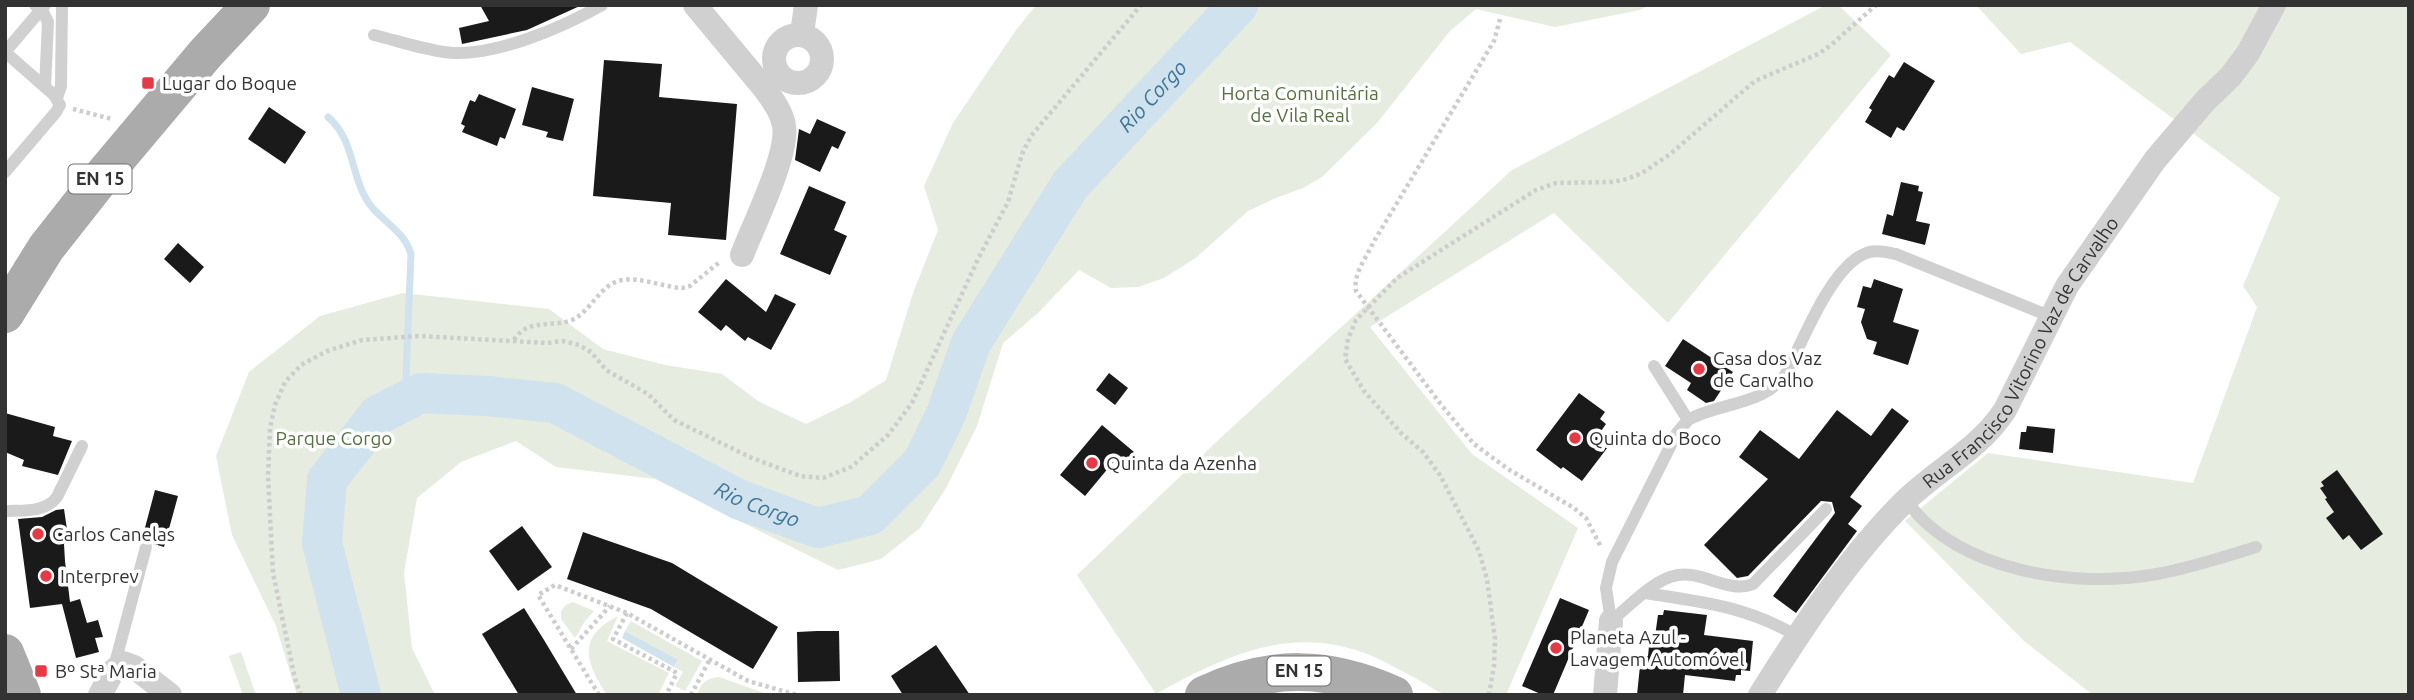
<svg xmlns="http://www.w3.org/2000/svg" width="2414" height="700" font-family="Ubuntu,sans-serif">
  <rect width="100%" height="100%" fill="#fff"/>
  <g fill="#e6ecdf">
    <polygon points="1036,5 1650,5 1640,10 1555,27 1476,9 1450,31 1377,123 1322,177 1303,188 1276,198 1248,211 1197,257 1164,278 1138,287 1111,288 1079,270 1038,313 1003,343 977,426 946,488 920,528 881,559 838,570 655,479 556,467 516,441 461,462 417,498 404,573 412,648 435,695 297,695 276,626 232,535 216,456 249,372 320,316 403,293 549,309 603,349 665,365 722,374 758,401 806,424 849,403 886,380 913,293 938,230 924,186 953,123 1016,30"/>
    <path d="M1826,5H1838L1891,55L1668,323L1554,213L1370,327L1472,454L1578,528L1506,695C1488,695 1466,698 1448,695C1440,694 1431,687 1424,683C1407,674 1390,664 1372,656C1293,623 1226,655 1156,694L1077,575L1214,444L1512,170Z"/>
    <polygon points="1976,5 2409,5 2409,695 2093,695 2024,641 1905,521 1988,453 2193,483 2257,307 2243,286 2280,198 2070,42 2021,54"/>
    <polygon points="573,602 594,611 585,621 575,638 561,619 561,611 566,605"/>
    <path d="M618,616L607,641L669,673L658,695H607C585,661 577,637 618,616Z"/>
    <polygon points="631,621 702,661 685,691 675,686 683,672 674,667 678,661 625,631"/>
    <polygon points="241,652 256,695 243,695 229,656"/>
    <path d="M719,677L770,695H697C701,683 706,678 719,677Z"/>
  </g>
  <polygon fill="#cfe2ee" points="625,631 678,660 674,667 622,638"/>
  <g fill="none" stroke-linecap="round" stroke-linejoin="round">
    <path stroke="#cfe2ee" stroke-width="7" d="M328,117C353,139 350,167 364,195C375,219 403,227 411,254L405,401"/>
    <path stroke="#cfe2ee" stroke-width="40" id="s1" d="M361,695L322,543L327,480L378,415L421,393L487,396L555,403L740,500L818,528L870,515L922,463L946,414L971,343L1070,185L1238,5"/>
  </g>
  <g fill="#1a1a1a">
    <polygon points="480,5 582,5 527,30 462,44 459,28 489,21"/>
    <polygon points="604,60 662,64 659,97 737,104 726,240 668,235 671,203 593,196"/>
    <polygon points="1904,62 1935,81 1904,131 1897,127 1891,138 1865,122 1872,110 1869,108 1889,75 1894,78"/>
    <polygon points="532,87 574,99 563,141 546,137 548,132 522,125"/>
    <polygon points="479,94 516,109 505,139 500,137 497,146 462,132 465,126 461,124 470,100 475,102"/>
    <polygon points="269,107 306,132 285,164 248,139"/>
    <polygon points="817,119 846,132 838,149 832,146 820,172 795,160 799,129 810,134"/>
    <polygon points="1901,182 1919,186 1918,191 1923,192 1916,221 1930,224 1925,245 1882,234 1887,214 1893,216"/>
    <polygon points="809,186 846,202 834,230 847,236 830,275 780,254"/>
    <polygon points="178,243 204,267 190,283 164,259"/>
    <polygon points="726,279 766,312 775,294 796,304 771,350 748,337 745,341 726,325 721,331 698,312"/>
    <polygon points="1874,279 1903,289 1893,322 1919,330 1908,365 1873,354 1877,342 1867,339 1861,322 1865,309 1857,307 1863,286 1871,288"/>
    <polygon points="1683,339 1733,372 1714,401 1706,403 1687,390 1691,383 1665,366"/>
    <polygon points="1109,373 1128,388 1115,405 1096,390"/>
    <polygon points="1579,393 1605,412 1600,419 1606,424 1599,434 1611,443 1582,481 1563,467 1561,469 1536,450"/>
    <polygon points="1892,408 1909,421 1850,497 1862,506 1848,524 1857,531 1796,613 1773,596 1835,513 1832,502 1821,501 1748,576 1737,578 1704,545 1768,479 1739,457 1760,430 1799,459 1837,410 1871,436"/>
    <polygon points="5,413 55,427 53,436 72,441 58,475 22,466 24,460 5,452"/>
    <polygon points="1102,425 1134,452 1122,466 1115,460 1085,496 1060,475"/>
    <polygon points="2027,426 2055,429 2053,453 2019,449 2021,432 2026,432"/>
    <polygon points="2337,470 2383,534 2361,550 2349,535 2343,540 2326,518 2334,512 2325,499 2327,498 2320,488 2324,486 2321,482"/>
    <polygon points="155,490 178,496 164,547 154,544 149,539 142,539"/>
    <polygon points="64,509 69,543 64,544 65,561 70,602 80,599 87,623 98,620 103,637 95,638 99,652 76,658 62,604 30,608 18,519 42,517 56,510"/>
    <polygon points="522,526 552,567 518,591 489,551"/>
    <polygon points="583,532 672,563 778,627 753,669 651,609 567,579"/>
    <polygon points="1560,598 1589,610 1553,695 1543,695 1522,686"/>
    <polygon points="524,608 544,640 577,695 519,695 482,634"/>
    <polygon points="1664,610 1707,615 1704,635 1753,641 1750,671 1741,670 1741,675 1736,675 1735,681 1685,675 1683,695 1637,695 1641,656 1648,656 1650,636 1655,636 1658,615 1663,615"/>
    <polygon points="817,631 839,631 840,681 798,682 797,632"/>
    <polygon points="936,645 970,695 903,695 891,676"/>
  </g>
  <g fill="none" stroke-linecap="round" stroke-linejoin="round">
    <g stroke="#cdcdcd" stroke-width="4.5" stroke-dasharray="3.5 3.5" stroke-linecap="butt">
      <path d="M1500,19L1494,41L1373,243C1366,258 1353,274 1356,291L1442,406L1474,444L1508,469L1574,508L1586,518L1601,547"/>
      <polyline points="73,109 112,119"/>
      <path d="M514,340C527,318 551,328 572,320C592,311 600,283 623,280C641,277 663,287 682,288L690,286L721,261"/>
      <polyline points="627,613 613,639 677,673 666,695"/>
      <polyline points="571,649 610,606"/>
      <polyline points="301,695 295,679 273,573 268,476 270,428 275,405 285,382 301,365 327,351 362,340 419,336 547,343 563,341 579,345 591,352 606,370 648,394 674,420 752,458 800,476 823,478 851,467 888,435 912,403 978,259 1008,202 1022,154 1031,136 1141,5"/>
      <polyline points="599,695 538,595 555,585 627,613 748,681 797,695"/>
      <polyline points="691,695 710,659"/>
      <polyline points="1489,695 1494,666 1495,639 1487,579 1479,551 1440,475 1423,452 1402,434 1364,391 1345,359 1348,339 1356,320 1397,278 1536,190 1556,183 1612,182 1627,179 1642,173 1669,155 1755,81 1818,54 1831,45 1876,5"/>
    </g>
    <g stroke="#d0d0d0" stroke-width="12">
      <polyline points="35,5 44,14 48,22 45,87"/>
      <path d="M374,35C399,41 427,51 453,53C499,55 563,27 602,5"/>
      <polyline points="5,52 54,95 60,105 56,112 5,172"/>
      <polyline points="5,52 45,5"/>
      <polyline points="57,98 61,86 62,5"/>
      <polyline points="1654,366 1688,420"/>
      <path d="M1906,500C1956,572 2076,589 2157,574C2191,568 2223,557 2256,547"/>
      <path d="M1826,509L1753,584C1729,594 1703,571 1678,575C1653,579 1630,606 1611,621L1606,588L1612,562L1677,433L1688,420L1694,417C1726,402 1767,404 1787,372C1803,340 1831,268 1864,254C1874,249 1885,252 1896,254L2052,317"/>
      <path d="M5,511C23,510 45,513 57,497L82,446"/>
      <path d="M1645,593C1702,602 1746,606 1797,636"/>
      <polyline points="114,667 146,547"/>
    </g>
    <g stroke="#d0d0d0" stroke-width="24">
      <path d="M695,5L764,88C772,99 782,112 784,126C789,154 753,226 742,255"/>
      <polyline points="802,34 806,5"/>
      <circle cx="798" cy="59" r="24"/>
      <polyline points="100,695 113,671 123,663 134,667 170,695"/>
      <polyline points="1605,695 1611,621"/>
      <path id="s2" d="M1760,695C1802,628 1848,558 1903,503C1936,470 1979,450 2005,410L2067,286L2155,160L2205,101L2231,76L2248,53L2274,5"/>
    </g>
    <g stroke="#ababab" stroke-width="38">
      <polyline points="5,314 46,248 105,173 206,53 251,5"/>
      <polyline points="5,653 22,695"/>
      <path d="M1204,695C1270,664 1328,665 1394,695"/>
    </g>
  </g>
  <g fill="#e63946" stroke="#fff" stroke-width="2.5">
    <rect x="141" y="76" width="14" height="14" rx="3.5"/>
    <circle cx="1699" cy="369" r="7"/>
    <circle cx="1575" cy="438" r="7"/>
    <circle cx="1092" cy="463" r="7"/>
    <circle cx="38" cy="534" r="7"/>
    <circle cx="46" cy="576" r="7"/>
    <circle cx="1556" cy="648" r="7"/>
    <rect x="34" y="664" width="14" height="14" rx="3.5"/>
  </g>
  <g text-anchor="middle" stroke-width="7" stroke-linejoin="round" paint-order="stroke">
    <g fill="#fff" stroke="#707070" stroke-width="2">
      <rect x="68.5" y="164.5" width="63" height="29" rx="5"/>
      <rect x="1267.5" y="656.5" width="63" height="29" rx="5"/>
    </g>
    <g font-size="18" font-weight="bold" fill="#333">
      <text x="100" y="185">EN 15</text>
      <text x="1299" y="677">EN 15</text>
    </g>
    <g font-size="19" fill="#333" stroke="#fff" text-anchor="start">
      <text x="162" y="90">Lugar do Boque</text>
      <text x="1713" y="365">Casa dos Vaz<tspan x="1713" dy="22">de Carvalho</tspan></text>
      <text x="1589" y="445">Quinta do Boco</text>
      <text x="1106" y="470">Quinta da Azenha</text>
      <text x="52" y="541">Carlos Canelas</text>
      <text x="60" y="583">Interprev</text>
      <text x="1570" y="644">Planeta Azul -<tspan x="1570" dy="22">Lavagem Automóvel</tspan></text>
      <text x="55" y="678">Bº Stª Maria</text>
    </g>
    <g font-size="19" fill="#56703f" stroke="#fff">
      <text x="1300" y="100">Horta Comunitária<tspan x="1300" dy="22">de Vila Real</tspan></text>
      <text x="334" y="445">Parque Corgo</text>
    </g>
    <g font-size="19" fill="#333" stroke="#fff">
      <text dy="7" stroke="none"><textPath href="#s2" startOffset="434">Rua Francisco Vitorino Vaz de Carvalho</textPath></text>
    </g>
    <g font-size="21" font-style="italic" fill="#3f7597" stroke="#fff">
      <text dy="7" stroke="none"><textPath href="#s1" startOffset="1342">Rio Corgo</textPath></text>
      <text dy="7" stroke="none"><textPath href="#s1" startOffset="712">Rio Corgo</textPath></text>
    </g>
  </g>
  <rect width="2414" height="700" fill="none" stroke="#333333" stroke-width="14"/>
</svg>
